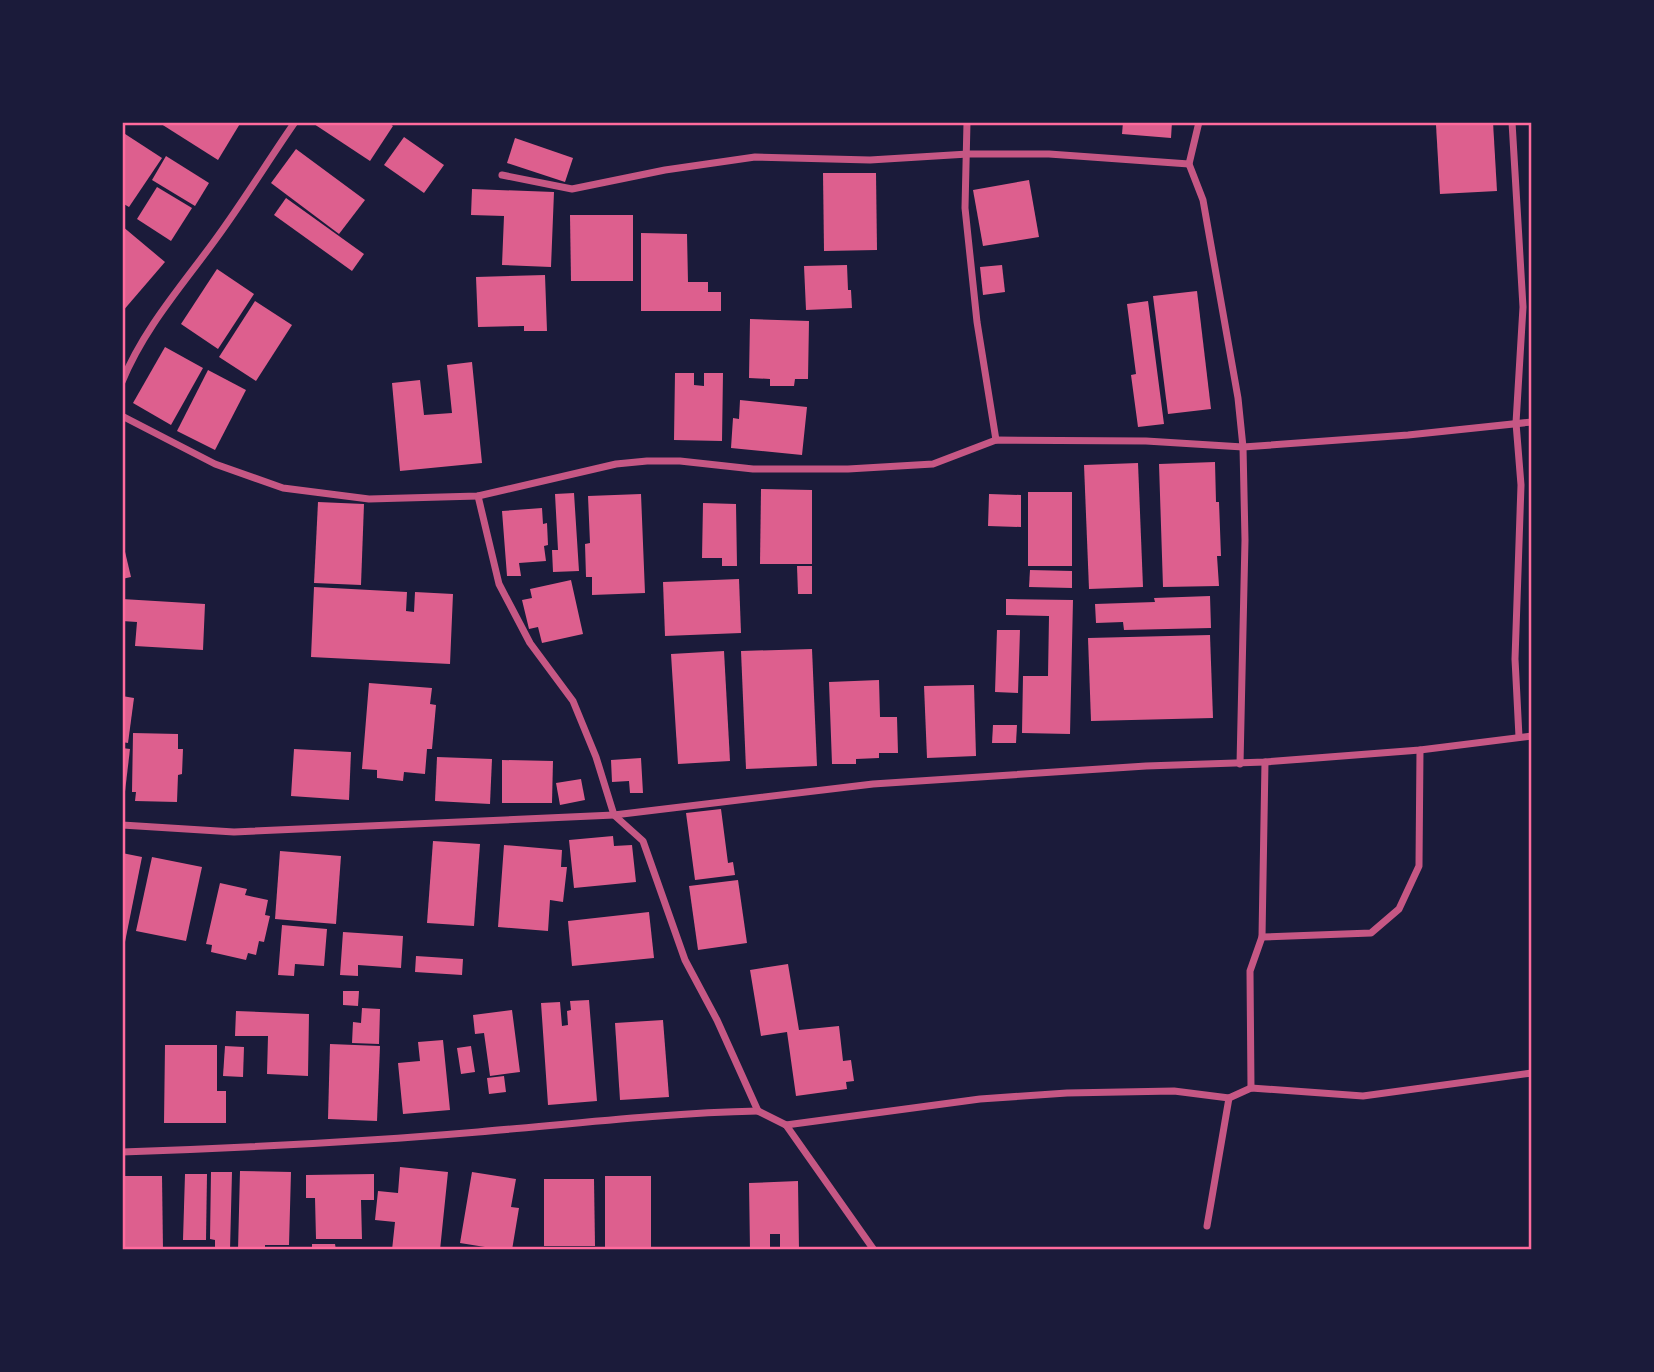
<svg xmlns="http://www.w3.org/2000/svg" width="1654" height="1372" font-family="Signika,sans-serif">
  <rect width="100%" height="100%" fill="#1b1b3a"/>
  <g fill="#dd5f8e">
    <polygon points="158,122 241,122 218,160"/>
    <polygon points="316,122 387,122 393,126 370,161 314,124"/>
    <polygon points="1123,122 1172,122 1171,138 1122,134"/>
    <polygon points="1493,122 1497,191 1440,194 1436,125"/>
    <polygon points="122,132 162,158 129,207 122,203"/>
    <polygon points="404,137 444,165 424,193 384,165"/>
    <polygon points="515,138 573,158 565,182 507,163"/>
    <polygon points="296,149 365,200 339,234 271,183"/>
    <polygon points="166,156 209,183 195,206 152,180"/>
    <polygon points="823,173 876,173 877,250 824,251"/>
    <polygon points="1029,180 1039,237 983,246 973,190"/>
    <polygon points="157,187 192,208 171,241 137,219"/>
    <polygon points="472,189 554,192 551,267 502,265 504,216 471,215"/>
    <polygon points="286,198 364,254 352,271 274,215"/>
    <polygon points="570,215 633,215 633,281 571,281"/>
    <polygon points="122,226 165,262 122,312"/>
    <polygon points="641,233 687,234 688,282 708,282 708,292 721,292 721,311 641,311"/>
    <polygon points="847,265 848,290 851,290 852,308 806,310 804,266"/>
    <polygon points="1002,265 1005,292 983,295 980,267"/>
    <polygon points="217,269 254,294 218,349 181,324"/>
    <polygon points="545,275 547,331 524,331 524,326 478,327 476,277"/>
    <polygon points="1197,291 1211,409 1168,414 1153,296"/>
    <polygon points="255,301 292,325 256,381 219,357"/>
    <polygon points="1148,301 1164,424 1138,427 1131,375 1136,374 1127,304"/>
    <polygon points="750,319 809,321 808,379 795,379 794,386 770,386 770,379 749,378"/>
    <polygon points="165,347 203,368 171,425 133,403"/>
    <polygon points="472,362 482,463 400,471 392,383 420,380 424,415 452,413 447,365"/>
    <polygon points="208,370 246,390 215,450 177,431"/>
    <polygon points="675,373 694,373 694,385 704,386 704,373 723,373 722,441 674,440"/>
    <polygon points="740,400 807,407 802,455 731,448 733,418 739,419"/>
    <polygon points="1215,462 1216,502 1219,502 1221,556 1217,556 1219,586 1163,587 1159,464"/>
    <polygon points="1138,463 1143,587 1089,589 1084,465"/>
    <polygon points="761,489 812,490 812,564 760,564"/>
    <rect x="1028" y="492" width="44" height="74"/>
    <polygon points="574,493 579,571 553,572 552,550 558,550 555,494"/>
    <polygon points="641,494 645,593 592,595 592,577 586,577 585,544 590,543 588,496"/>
    <polygon points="989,494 1021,495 1021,527 988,526"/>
    <polygon points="318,502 364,504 361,585 314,583"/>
    <polygon points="703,503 736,504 737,566 722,566 722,558 702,558"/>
    <polygon points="542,508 543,524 547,523 548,545 544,546 546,561 519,563 521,576 507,576 502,511"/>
    <polygon points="122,539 131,577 122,579"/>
    <polygon points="797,566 812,566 812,594 798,594"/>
    <polygon points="1030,570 1072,571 1072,588 1029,587"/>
    <polygon points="739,579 741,633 665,636 663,582"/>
    <polygon points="571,580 583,634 542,643 538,627 529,629 522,600 532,598 530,589"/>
    <polygon points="314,587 407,592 406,611 414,612 415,592 453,594 450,664 311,657"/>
    <polygon points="1210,596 1211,628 1124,630 1123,622 1096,623 1095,604 1155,602 1154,598"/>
    <polygon points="122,599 205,604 203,650 135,646 137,622 122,621"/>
    <polygon points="1006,599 1073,600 1070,734 1022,733 1023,676 1048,676 1049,616 1006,615"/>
    <polygon points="997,630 1020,630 1018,693 995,692"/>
    <polygon points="1210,635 1213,718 1091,721 1088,638"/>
    <polygon points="812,649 817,766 746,769 741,651"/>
    <polygon points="724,651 730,761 678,764 671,654"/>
    <polygon points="879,680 880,717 897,717 898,753 879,753 879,758 856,759 856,764 832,764 829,682"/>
    <polygon points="369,683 432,688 430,704 436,705 432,749 427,749 425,774 404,772 403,781 377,778 377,770 362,769"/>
    <polygon points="974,685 976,756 927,758 924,686"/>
    <polygon points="122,696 134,698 128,743 122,742"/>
    <polygon points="993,725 1017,725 1016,743 992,743"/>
    <polygon points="133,733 178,734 178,749 183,749 182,774 178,775 177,802 135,801 136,792 132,792"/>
    <polygon points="122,748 130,749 124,800 122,800"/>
    <polygon points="294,749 351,752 349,800 291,796"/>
    <polygon points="437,757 492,759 490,804 435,801"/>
    <polygon points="641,758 643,793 630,793 629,781 612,782 611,760"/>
    <polygon points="502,760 553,761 552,803 502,803"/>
    <polygon points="581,779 585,800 560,805 556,783"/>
    <polygon points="721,809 728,863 733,862 735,875 695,880 686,813"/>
    <polygon points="613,836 614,846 632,845 636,882 574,888 569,840"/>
    <polygon points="433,841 480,844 474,926 427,923"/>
    <polygon points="504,845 562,850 561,867 567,867 563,902 550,900 548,931 498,927"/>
    <polygon points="280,851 341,856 336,924 275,919"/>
    <polygon points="122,853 142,857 124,947 122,947"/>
    <polygon points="152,857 202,867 186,941 136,931"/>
    <polygon points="738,880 747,943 698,950 689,886"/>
    <polygon points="220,883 247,889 245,895 268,900 265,915 270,916 264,942 259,941 256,955 248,953 246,960 211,952 212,945 206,944"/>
    <polygon points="649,912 654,958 572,966 568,921"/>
    <polygon points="282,925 327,929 324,966 295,964 294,976 278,975"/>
    <polygon points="343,932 403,936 401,968 358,965 358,976 340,975"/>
    <polygon points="416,956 463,959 462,975 415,972"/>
    <polygon points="788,964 799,1030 839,1026 843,1061 851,1060 854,1081 846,1082 847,1089 796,1096 787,1032 761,1036 750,970"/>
    <polygon points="343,991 359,991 358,1006 343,1005"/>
    <polygon points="589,1000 597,1101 548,1105 541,1003 560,1002 562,1026 568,1025 567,1011 571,1010 570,1001"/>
    <polygon points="362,1008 380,1009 379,1044 352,1043 353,1022 361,1023"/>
    <polygon points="512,1010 520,1072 490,1076 484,1033 475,1034 473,1015"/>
    <polygon points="236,1011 309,1014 308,1076 267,1074 268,1036 235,1036"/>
    <polygon points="663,1020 669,1097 620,1100 615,1023"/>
    <polygon points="443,1040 450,1110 403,1114 398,1063 420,1061 418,1042"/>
    <polygon points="330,1044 380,1046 377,1121 328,1119"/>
    <polygon points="165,1045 217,1045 217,1091 226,1091 226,1123 164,1123"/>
    <polygon points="225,1046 244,1047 243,1077 223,1076"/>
    <polygon points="471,1046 475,1072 461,1074 457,1048"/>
    <polygon points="504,1076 506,1092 489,1094 487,1078"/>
    <polygon points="400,1167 448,1172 440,1250 392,1250 395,1222 375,1220 378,1191 398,1193"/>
    <polygon points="240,1171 291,1172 289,1245 265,1245 265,1250 238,1250"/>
    <polygon points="211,1172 232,1172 230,1250 215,1250 215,1240 210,1239"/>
    <polygon points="472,1172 516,1179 511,1207 519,1208 512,1250 485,1250 485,1247 460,1243"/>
    <polygon points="185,1174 207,1174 206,1240 183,1240"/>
    <polygon points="374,1174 374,1200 361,1200 362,1239 316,1239 315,1198 306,1198 306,1175"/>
    <polygon points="122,1176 162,1176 163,1250 122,1250"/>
    <rect x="605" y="1176" width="46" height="74"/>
    <polygon points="544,1179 594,1179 595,1246 544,1246"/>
    <polygon points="798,1181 799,1250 780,1250 780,1234 770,1234 770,1250 750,1250 749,1183"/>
    <polygon points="312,1244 335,1244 336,1250 312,1250"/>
  </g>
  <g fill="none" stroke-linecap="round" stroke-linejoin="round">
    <g stroke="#c65784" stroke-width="7">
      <polyline points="967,122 965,208 977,322 996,440"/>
      <polyline points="1199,122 1189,164 1203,200 1238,398 1243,447 1245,540 1240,764"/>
      <polyline points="1512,122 1523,307 1516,423 1521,485 1515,659 1519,737"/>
      <polyline points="502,175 572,189 665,170 755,157 870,160 968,154 1049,154 1189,164"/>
      <path d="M122,382C145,325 188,279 223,229C248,194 270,158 295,122"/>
      <polyline points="122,416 215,464 283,488 369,499 478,496 616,464 647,461 680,461 753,469 848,469 933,464 996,440 1146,441 1243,447 1408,435 1532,422"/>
      <polyline points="478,496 499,584 530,643 573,701 596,757 614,815 643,841 685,960 717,1020 758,1111 786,1125 874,1250"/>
      <polyline points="122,825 234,832 614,815 873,784 1146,766 1265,762 1420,750 1532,736"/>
      <polyline points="1262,937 1371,933 1399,909 1419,866 1420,750"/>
      <polyline points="1251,1088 1250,971 1262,937 1265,762"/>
      <polyline points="786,1125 980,1099 1067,1093 1174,1091 1229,1098 1251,1088 1363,1096 1532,1073"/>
      <path d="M122,1152C241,1148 359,1142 478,1132C571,1124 664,1113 758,1111"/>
      <polyline points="1207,1226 1229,1098"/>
    </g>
  </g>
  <rect width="1654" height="1372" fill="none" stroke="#1b1b3a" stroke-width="248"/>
  <rect x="124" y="124" width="1406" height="1124" fill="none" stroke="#ff6b9d" stroke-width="2.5"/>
</svg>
